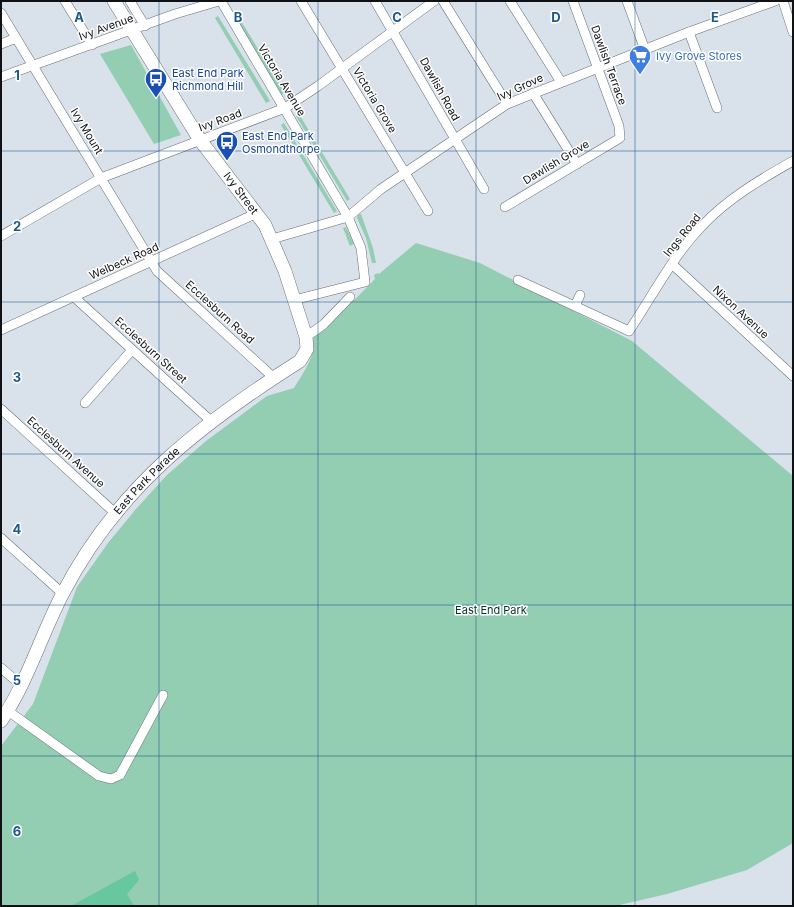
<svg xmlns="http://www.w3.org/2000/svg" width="794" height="907" font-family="Inter,sans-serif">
  <rect width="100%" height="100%" fill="#d9e1ea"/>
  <g fill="#93cdb2">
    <polygon points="235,11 285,93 281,95 232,13"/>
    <polygon points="218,16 270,101 266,103 215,18"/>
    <polygon points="131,45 181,135 154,144 100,54"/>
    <polygon points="299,114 350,199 347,201 296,116"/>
    <polygon points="284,123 337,211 334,213 281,125"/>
    <polygon points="361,214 373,248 376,263 372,263 366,238 357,218 358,215"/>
    <polygon points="346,227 354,244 350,246 343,228"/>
    <path d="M416,243L480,263L632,341L793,476V843L747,870L667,894L615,906H1V746L33,704L77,587L108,543L136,509L167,475L206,441L267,396L294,388C304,371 316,357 313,337L327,328L375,279L374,275L378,273L379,274Z"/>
  </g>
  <polygon fill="#67c79f" points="135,871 139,880 127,894 134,906 71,906"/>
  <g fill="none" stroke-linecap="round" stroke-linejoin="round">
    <g stroke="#686f77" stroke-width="10">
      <g id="street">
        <polyline points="65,1 92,45"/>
        <polyline points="130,1 145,26"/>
        <polyline points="221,1 348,217 361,248 365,282 294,300"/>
        <polyline points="301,1 428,211"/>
        <polyline points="375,1 484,189"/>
        <polyline points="443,1 507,104"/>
        <polyline points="510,1 561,82"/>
        <polyline points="627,1 645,50"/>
        <polyline points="783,1 793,32"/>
        <polyline points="1,13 157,271 274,378"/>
        <polyline points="689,32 717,108"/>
        <polyline points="1,44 16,38"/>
        <polyline points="1,77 175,14 219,1"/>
        <polyline points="533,93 577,164"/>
        <polyline points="505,207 620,138 619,126 573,1"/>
        <polyline points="1,236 101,178 285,108 318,86 434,1"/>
        <polyline points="272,239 348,217 381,189 507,104 689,32 775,1"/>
        <polyline points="673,265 793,376"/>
        <path d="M518,280L629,331C651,298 675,253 702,226C727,199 761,179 793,161"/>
        <polyline points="74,297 211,421"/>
        <polyline points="575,306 580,295"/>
        <polyline points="1,330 257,213"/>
        <polyline points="306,337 324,324 350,297"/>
        <polyline points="85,403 132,350"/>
        <polyline points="1,409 115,513"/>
        <polyline points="1,538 62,593"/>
        <polyline points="1,668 21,685"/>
        <polyline points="8,711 99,776 111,779 120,775 163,695"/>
      </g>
    </g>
    <g stroke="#686f77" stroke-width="14">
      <g id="secondary">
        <path id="s1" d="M1,721C28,681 41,635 63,593C118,487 202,423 300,361L307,349L306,337L285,271L265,225L200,140L114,1"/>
      </g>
    </g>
    <use href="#street" stroke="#fff" stroke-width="9"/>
    <use href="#secondary" stroke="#fff" stroke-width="13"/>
  </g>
  <path fill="none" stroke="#1a598f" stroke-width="1" stroke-opacity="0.55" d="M159,1V906M318,1V906M476,1V906M635,1V906M1,151H793M1,302H793M1,454H793M1,605H793M1,756H793"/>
  <defs>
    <g id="supermarket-pin" transform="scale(1.15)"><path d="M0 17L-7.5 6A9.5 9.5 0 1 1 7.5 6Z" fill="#3f7fe0" stroke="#fff"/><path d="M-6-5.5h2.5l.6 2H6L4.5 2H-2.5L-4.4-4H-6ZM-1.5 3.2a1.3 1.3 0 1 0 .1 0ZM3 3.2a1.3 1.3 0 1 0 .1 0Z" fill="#fff"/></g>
    <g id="bus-pin" transform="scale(1.15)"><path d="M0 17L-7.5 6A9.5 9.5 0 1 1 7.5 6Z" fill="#1a4fb4" stroke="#fff"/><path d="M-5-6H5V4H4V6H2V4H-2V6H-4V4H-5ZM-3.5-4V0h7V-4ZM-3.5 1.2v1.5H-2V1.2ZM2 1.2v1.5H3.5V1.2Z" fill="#fff"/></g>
  </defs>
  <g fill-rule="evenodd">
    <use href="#supermarket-pin" x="640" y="56"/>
    <use href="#bus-pin" x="156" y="79"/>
    <use href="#bus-pin" x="227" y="142"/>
  </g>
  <g text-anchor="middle" stroke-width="3" stroke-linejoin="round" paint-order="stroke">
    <g font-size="11" fill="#0f1114" stroke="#fff">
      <text transform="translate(106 27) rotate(-20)" y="4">Ivy Avenue</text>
      <text transform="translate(609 65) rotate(70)" y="4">Dawlish Terrace</text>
      <text transform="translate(282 80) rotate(59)" y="4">Victoria Avenue</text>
      <text transform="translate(520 87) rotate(-25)" y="4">Ivy Grove</text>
      <text transform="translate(440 89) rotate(61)" y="4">Dawlish Road</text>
      <text transform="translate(375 100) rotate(59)" y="4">Victoria Grove</text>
      <text transform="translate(220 120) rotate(-20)" y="4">Ivy Road</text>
      <text transform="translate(87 131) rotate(59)" y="4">Ivy Mount</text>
      <text transform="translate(556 162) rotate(-31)" y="4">Dawlish Grove</text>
      <text transform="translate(241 193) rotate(53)" y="4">Ivy Street</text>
      <text transform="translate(682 235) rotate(-51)" y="4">Ings Road</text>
      <text transform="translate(124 261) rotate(-24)" y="4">Welbeck Road</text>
      <text transform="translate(220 312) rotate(42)" y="4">Ecclesburn Road</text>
      <text transform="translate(741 312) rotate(43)" y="4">Nixon Avenue</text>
      <text transform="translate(151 350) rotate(42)" y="4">Ecclesburn Street</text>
      <text transform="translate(66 452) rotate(42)" y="4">Ecclesburn Avenue</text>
      <text dy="4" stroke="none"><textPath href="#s1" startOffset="283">East Park Parade</textPath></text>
    </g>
    <g font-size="11" fill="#366cbe" stroke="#fff" text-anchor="start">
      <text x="656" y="60">Ivy Grove Stores</text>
    </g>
    <g font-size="11" fill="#164399" stroke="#fff" text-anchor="start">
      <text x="172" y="77">East End Park<tspan x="172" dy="13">Richmond Hill</tspan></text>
      <text x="242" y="140">East End Park<tspan x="242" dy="13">Osmondthorpe</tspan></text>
    </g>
    <g font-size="11" fill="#063324" stroke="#fff">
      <text x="491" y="614">East End Park</text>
    </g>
  </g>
  <g font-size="13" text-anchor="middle" font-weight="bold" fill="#1a598f" stroke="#fff" stroke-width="3" stroke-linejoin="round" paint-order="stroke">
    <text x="79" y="22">A</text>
    <text x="238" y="22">B</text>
    <text x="397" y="22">C</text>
    <text x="556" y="22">D</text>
    <text x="715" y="22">E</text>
    <text x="17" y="80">1</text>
    <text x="17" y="231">2</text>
    <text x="17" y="382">3</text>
    <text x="17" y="534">4</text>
    <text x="17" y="685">5</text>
    <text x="17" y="836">6</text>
  </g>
  <rect width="794" height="907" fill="none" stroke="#0f1114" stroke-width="4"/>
</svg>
